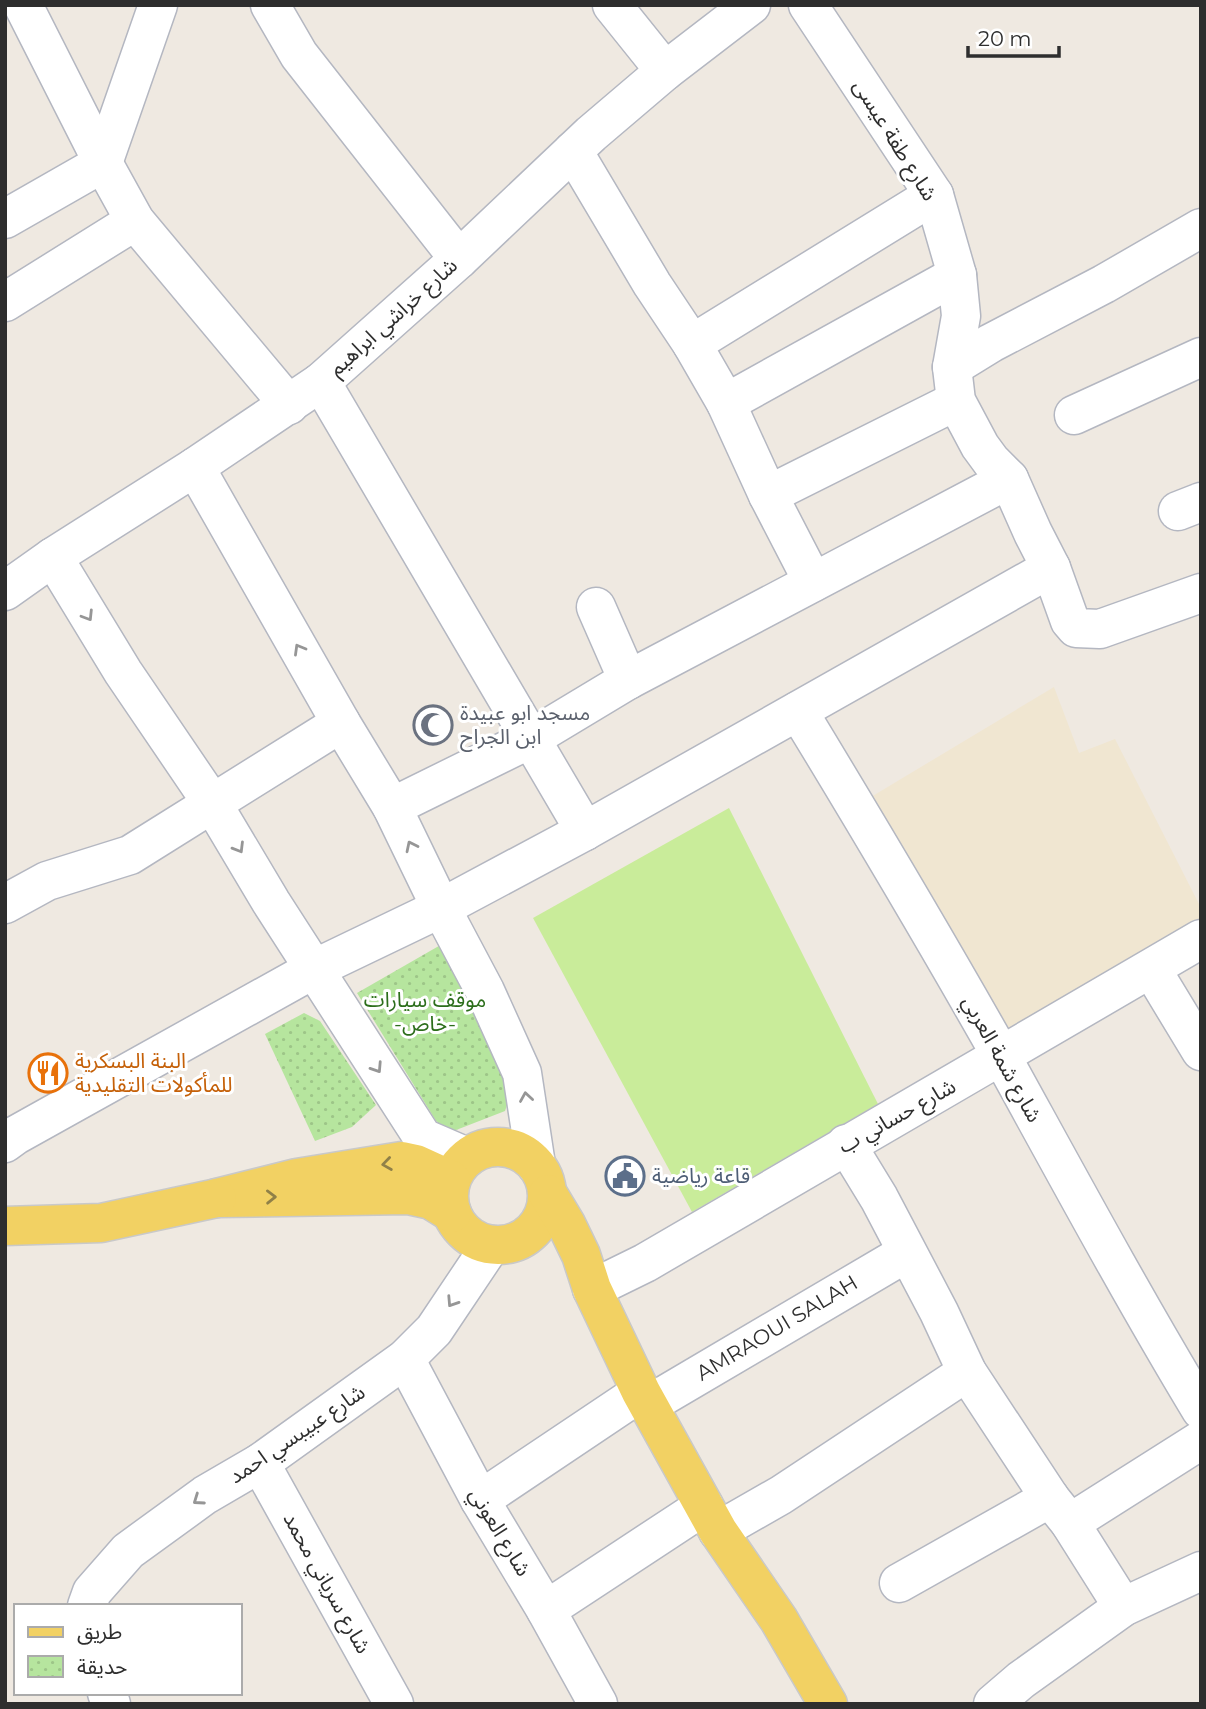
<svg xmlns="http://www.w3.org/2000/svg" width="1206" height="1709" font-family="Montserrat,'Noto Sans Arabic',sans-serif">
  <defs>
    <pattern id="park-dots" width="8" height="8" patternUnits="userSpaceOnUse" patternTransform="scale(1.75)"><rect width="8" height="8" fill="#b6e59e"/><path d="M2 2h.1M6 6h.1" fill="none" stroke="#9dc588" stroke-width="1.8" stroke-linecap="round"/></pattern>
  </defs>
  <rect width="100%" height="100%" fill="#efe9e1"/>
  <polygon fill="#f0e6d1" points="1054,687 1079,753 1115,739 1201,908 1201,921 996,1035 861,803"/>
  <g fill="url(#park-dots)">
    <polygon points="444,943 514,1085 505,1111 451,1132 436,1121 357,993"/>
    <polygon points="304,1013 320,1021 376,1105 352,1127 315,1141 265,1034"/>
  </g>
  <polygon fill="#c9ec9a" points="729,808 878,1104 692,1212 533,918"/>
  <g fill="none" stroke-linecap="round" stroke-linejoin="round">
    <g stroke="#b4b7c1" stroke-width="41">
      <g id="minor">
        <polyline points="23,5 103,163 135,221 289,405"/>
        <polyline points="270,5 299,55 459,259"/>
        <polyline points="612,5 665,71"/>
        <polyline points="808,5 934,195 957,275 961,316 952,367 956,401 980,446 991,461 1009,479 1033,533 1051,568 1070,621 1076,628 1100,629 1201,593"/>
        <polyline points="573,151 652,284 692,344 726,403 768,495 813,582"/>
        <polyline points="5,219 103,163 158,5"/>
        <polyline points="5,302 135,221"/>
        <polyline points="692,344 934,195"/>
        <polyline points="952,367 991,343 1104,284 1201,228"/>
        <polyline points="321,382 585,831"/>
        <polyline points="726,403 957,275"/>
        <polyline points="1074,415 1201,357"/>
        <polyline points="195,467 341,723 392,807 441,908 485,991 522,1073 536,1165"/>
        <polyline points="768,495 956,401"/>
        <polyline points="1178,511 1201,502"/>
        <polyline points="53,557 123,672 212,803 271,902 423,1138 467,1157"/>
        <polyline points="5,591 53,557 195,467 321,382 459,259 591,134 665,71 751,5"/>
        <polyline points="596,607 628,680"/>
        <path d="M798,711C868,826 937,942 1003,1059C1068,1177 1131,1294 1201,1410"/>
        <polyline points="392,807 530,739 628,680 1009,479"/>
        <polyline points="5,904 47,881 130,855 341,723"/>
        <polyline points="1152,970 1201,1051"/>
        <polyline points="5,1143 16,1135 314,969 441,908 585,831 1051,568"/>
        <polyline points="846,1144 879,1198 939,1312 967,1372 1050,1498 1070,1523 1123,1607"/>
        <polyline points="592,1289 645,1263 1201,939"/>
        <polyline points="405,1359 480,1500 546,1610 598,1704"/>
        <polyline points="648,1405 906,1253"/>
        <polyline points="260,1463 394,1704"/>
        <polyline points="480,1500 641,1392"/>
        <polyline points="1070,1523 1201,1440"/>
        <polyline points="718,1531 781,1495 967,1372"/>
        <polyline points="899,1583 1050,1498"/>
        <polyline points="87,1606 92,1592 128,1551 205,1495 260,1463 405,1359 434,1330 491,1245"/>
        <polyline points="546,1610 704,1506"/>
        <polyline points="107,1693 111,1704"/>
        <polyline points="993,1704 1021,1680 1123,1607 1201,1571"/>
      </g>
    </g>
    <g stroke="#c9c9c9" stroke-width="41">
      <g id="major">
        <circle cx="498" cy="1196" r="49"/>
        <polyline points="451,1180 416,1164 402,1161 297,1178 217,1198 408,1195 431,1200 452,1213"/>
        <polyline points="548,1194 566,1224 581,1255 592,1289 641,1392 718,1531 779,1620 828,1704"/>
        <polyline points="5,1226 101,1223 217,1198"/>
      </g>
    </g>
    <use href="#minor" stroke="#fff" stroke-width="38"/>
    <use href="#major" stroke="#f2d163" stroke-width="38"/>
  </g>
  <defs><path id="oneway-chevron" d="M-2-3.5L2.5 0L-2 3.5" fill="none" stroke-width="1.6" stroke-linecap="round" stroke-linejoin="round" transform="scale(1.75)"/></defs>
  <g stroke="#969696">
    <use href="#oneway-chevron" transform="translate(88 616) rotate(58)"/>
    <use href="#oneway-chevron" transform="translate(299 649) rotate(-120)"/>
    <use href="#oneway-chevron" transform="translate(411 846) rotate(-116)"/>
    <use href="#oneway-chevron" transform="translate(239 848) rotate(59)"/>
    <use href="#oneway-chevron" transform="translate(377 1068) rotate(57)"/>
    <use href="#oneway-chevron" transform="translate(526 1097) rotate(-99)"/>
    <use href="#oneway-chevron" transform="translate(452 1302) rotate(123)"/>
    <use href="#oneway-chevron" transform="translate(198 1500) rotate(145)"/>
  </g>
  <g stroke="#908048">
    <use href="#oneway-chevron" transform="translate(387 1164) rotate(172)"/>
    <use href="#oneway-chevron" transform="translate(271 1197) rotate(-1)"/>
  </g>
  <defs>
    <g id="mosque-ring" transform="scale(2.0125)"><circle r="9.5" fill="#fff" stroke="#6b7280" stroke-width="1.5"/><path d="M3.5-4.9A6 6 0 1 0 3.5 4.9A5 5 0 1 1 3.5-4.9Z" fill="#6b7280"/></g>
    <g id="restaurant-ring" transform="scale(2.0125)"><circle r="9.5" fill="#fff" stroke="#e8710a" stroke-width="1.5"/><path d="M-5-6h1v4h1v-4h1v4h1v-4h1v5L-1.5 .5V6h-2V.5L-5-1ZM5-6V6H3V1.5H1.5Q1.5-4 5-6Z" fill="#e8710a"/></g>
    <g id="civic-ring" transform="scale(2.0125)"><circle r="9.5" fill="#fff" stroke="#5c6f8a" stroke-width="1.5"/><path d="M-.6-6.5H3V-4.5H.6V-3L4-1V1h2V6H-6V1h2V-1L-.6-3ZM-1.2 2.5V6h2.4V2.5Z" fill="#5c6f8a"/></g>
  </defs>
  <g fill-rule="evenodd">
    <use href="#mosque-ring" x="433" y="725"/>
    <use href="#restaurant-ring" x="48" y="1073"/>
    <use href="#civic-ring" x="625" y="1176"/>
  </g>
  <g text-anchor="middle" stroke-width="6" stroke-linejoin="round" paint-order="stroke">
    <g font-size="21" fill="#2e2e2e" stroke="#fff">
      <text transform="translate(895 140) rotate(58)" y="7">شارع طفة عيسى</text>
      <text transform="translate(393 317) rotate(-42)" y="7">شارع خراشي ابراهيم</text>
      <text transform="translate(1002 1059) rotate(61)" y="7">شارع شمة العربي</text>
      <text transform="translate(897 1116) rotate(-29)" y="7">شارع حساني ب</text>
      <text transform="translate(777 1328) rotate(-31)" y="7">AMRAOUI SALAH</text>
      <text transform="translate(297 1434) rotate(-34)" y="7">شارع عبيبسي احمد</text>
      <text transform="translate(500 1532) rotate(59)" y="7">شارع العوني</text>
      <text transform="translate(327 1583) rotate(61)" y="7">شارع سرياني محمد</text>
    </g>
    <g font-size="21" fill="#5b616d" stroke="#fff" text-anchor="start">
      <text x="460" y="720">مسجد ابو عبيدة<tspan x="460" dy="24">ابن الجراح</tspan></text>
    </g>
    <g font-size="21" fill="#2c6e1b" stroke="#fff">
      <text x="425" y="1007">موقف سيارات<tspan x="425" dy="24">-خاص-</tspan></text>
    </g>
    <g font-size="21" fill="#c56008" stroke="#fff" text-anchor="start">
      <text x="75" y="1068">البنة البسكرية<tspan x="75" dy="24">للمأكولات التقليدية</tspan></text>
    </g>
    <g font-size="21" fill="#4e5e75" stroke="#fff" text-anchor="start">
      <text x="652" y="1183">قاعة رياضية</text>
    </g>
  </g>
  <rect width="1206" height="1709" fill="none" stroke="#2e2e2e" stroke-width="14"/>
  <rect x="14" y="1604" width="228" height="91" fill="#ffffff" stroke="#ababab" stroke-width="2"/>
  <rect x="28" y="1627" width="35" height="10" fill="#f2d163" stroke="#ababab" stroke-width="2"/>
  <text x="77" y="1639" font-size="21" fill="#2e2e2e">طريق</text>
  <rect x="28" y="1656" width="35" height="21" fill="url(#park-dots)" stroke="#ababab" stroke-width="2"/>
  <text x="77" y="1674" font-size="21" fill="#2e2e2e">حديقة</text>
  <path d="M968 46v10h91v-10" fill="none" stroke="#2e2e2e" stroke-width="3.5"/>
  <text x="978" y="46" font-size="21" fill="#2e2e2e" stroke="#ffffff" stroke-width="5" paint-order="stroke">20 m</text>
</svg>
